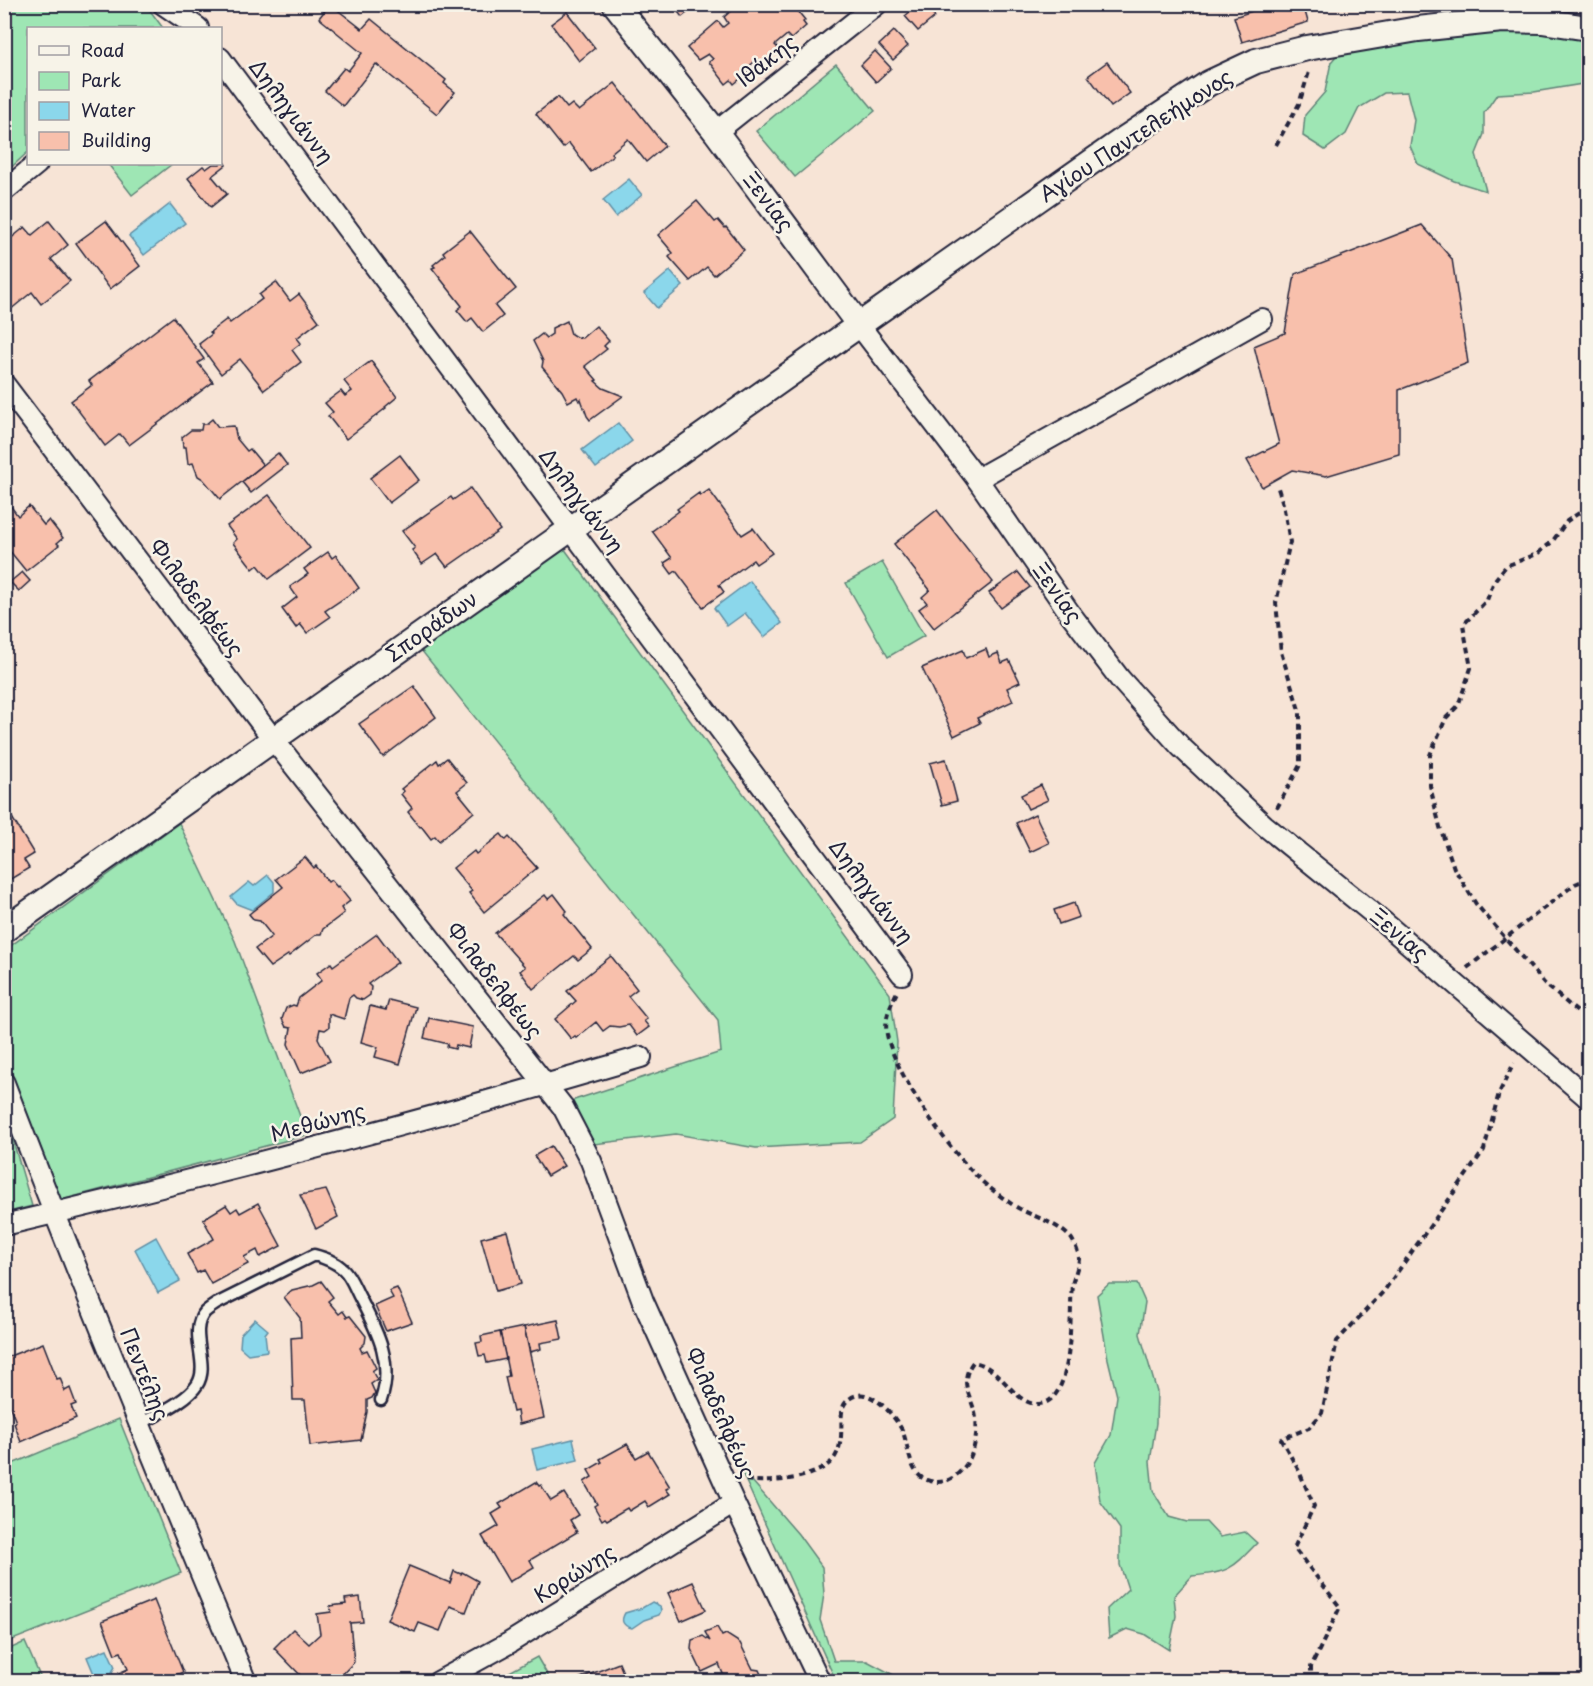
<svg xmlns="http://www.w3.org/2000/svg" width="1593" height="1686" font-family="'Playpen Sans',sans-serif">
  <rect width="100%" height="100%" fill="#f7e4d6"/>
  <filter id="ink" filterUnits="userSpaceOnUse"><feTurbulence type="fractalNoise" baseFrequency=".0167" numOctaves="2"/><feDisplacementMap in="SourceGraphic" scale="12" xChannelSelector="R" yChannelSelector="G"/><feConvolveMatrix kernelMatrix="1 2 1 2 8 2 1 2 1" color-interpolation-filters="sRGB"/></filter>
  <g filter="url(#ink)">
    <g fill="#9ee6b4" stroke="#608478" stroke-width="1.5">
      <polygon points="5,4 146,5 163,28 28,28 28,152 5,173"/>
      <polygon points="1525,28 1588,38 1588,83 1534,92 1497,94 1484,113 1484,134 1476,154 1486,191 1454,181 1418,164 1410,146 1414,120 1407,92 1384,93 1359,108 1346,134 1325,150 1303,136 1305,115 1325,92 1331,62 1341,50"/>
      <polygon points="836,64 875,111 795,177 756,131"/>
      <polygon points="108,164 172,164 132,195"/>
      <polygon points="564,548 890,994 897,1042 893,1119 860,1142 756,1148 676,1134 594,1144 571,1101 721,1052 718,1020 421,650"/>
      <polygon points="882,562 924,636 888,657 846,583"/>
      <polygon points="179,823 235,941 307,1135 61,1200 5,1056 5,950"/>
      <polygon points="4,1110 32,1206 5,1213"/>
      <path d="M1109,1284H1137L1145,1302L1140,1334L1157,1392L1156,1423L1150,1462L1153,1491L1169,1517L1187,1522H1206L1220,1537L1245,1532L1257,1543C1232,1569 1229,1573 1192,1576L1174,1596L1176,1616L1169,1650L1144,1634L1127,1629L1109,1638L1107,1609L1128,1589L1120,1565V1529L1100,1501L1095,1463L1111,1435L1117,1396L1108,1359L1097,1295Z"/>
      <polygon points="119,1419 181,1573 5,1643 5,1467"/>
      <polygon points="739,1466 798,1534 822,1567 824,1594 820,1620 834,1661 867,1661 905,1681 836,1681"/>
      <polygon points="25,1642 42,1681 5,1681 5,1651"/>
      <polygon points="537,1657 551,1681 493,1681"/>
    </g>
    <g fill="#8bd7eb" stroke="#618fa5" stroke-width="1.5">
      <polygon points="629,179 642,195 616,217 603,200"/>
      <polygon points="170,204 185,223 144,255 129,236"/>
      <polygon points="670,271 683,286 657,308 644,293"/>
      <polygon points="618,423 632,441 596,468 582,450"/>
      <polygon points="750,581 782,623 764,637 745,613 727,626 714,608"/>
      <polygon points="268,875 274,882 274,892 252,910 237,904 231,897 249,882 254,886"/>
      <polygon points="156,1237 180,1281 158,1293 135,1249"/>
      <polygon points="255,1319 268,1330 265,1334 267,1351 248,1354 240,1347 241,1334"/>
      <polygon points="573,1439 578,1460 537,1470 532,1449"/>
      <path d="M652,1602L660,1606L661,1611L659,1615L644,1620L632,1628C623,1626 620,1621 625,1613L642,1608Z"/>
      <polygon points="107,1649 115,1667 112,1672 116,1681 97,1681 87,1657"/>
    </g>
    <g fill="#f8c0ac" stroke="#22223b" stroke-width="1.5">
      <polygon points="330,4 362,29 371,19 446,80 444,83 455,92 437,114 376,64 343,106 325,91 344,68 348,71 362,53 319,18"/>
      <polygon points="672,4 698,4 682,17"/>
      <polygon points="739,4 792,4 805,20 803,22 806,26 791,39 787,35 775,45 779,49 761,63 758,59 748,67 751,70 734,84 731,80 726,84 709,62 713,59 708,54 698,60 687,48 718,21 723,27 728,23 724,17"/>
      <polygon points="919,4 925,4 935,17 918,31 905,16"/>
      <polygon points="1274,4 1303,4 1308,22 1242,42 1234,17"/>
      <polygon points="567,12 595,48 579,61 551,24"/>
      <polygon points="894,31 908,46 893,60 879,45"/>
      <polygon points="875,51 891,68 876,82 861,65"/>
      <polygon points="1107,62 1130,93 1111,107 1088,76"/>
      <polygon points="615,83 665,146 646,162 628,139 611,153 613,155 591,172 569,143 563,148 536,114 558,97 567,108 572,104 579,111"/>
      <polygon points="221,157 226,165 212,176 227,194 211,207 188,178 203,166 206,169 213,164 220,164"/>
      <polygon points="697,201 715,222 718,220 725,228 726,227 744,250 714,275 707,267 690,281 669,257 673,253 658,235"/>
      <polygon points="49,221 68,245 51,259 70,281 41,304 32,292 4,315 4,244 25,227 32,235"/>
      <polygon points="106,221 140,266 110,289 76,243"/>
      <polygon points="1422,225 1452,259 1468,363 1399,390 1399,454 1326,476 1292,470 1262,487 1247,460 1279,444 1254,346 1285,333 1295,274"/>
      <polygon points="470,231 516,289 495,306 503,316 483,332 472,318 467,322 457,310 462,306 432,268 435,267 433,265 445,255 443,252"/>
      <polygon points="276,282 290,301 299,294 319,321 297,338 301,343 292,350 301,362 264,390 240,359 221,374 199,344 212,334 210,332 227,319 230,323 262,299 259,295"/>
      <polygon points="173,317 204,359 198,363 213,382 129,445 120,434 105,446 71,401 92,385 89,381"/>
      <polygon points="567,321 571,334 576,337 582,338 596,326 609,341 604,346 607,349 585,366 597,380 595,381 603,388 623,396 590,420 587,416 581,399 579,401 577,397 568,402 562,391 542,367 543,361 533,341 542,334 546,338 552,334 552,328"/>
      <polygon points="371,361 397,397 385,407 386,408 346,439 328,416 333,412 325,403 341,391 345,396 352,391 344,381"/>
      <polygon points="212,419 218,427 234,426 237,439 247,451 250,449 263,465 220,499 203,479 198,476 193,463 188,464 186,447 183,447 182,437 191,430 201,430 202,424 206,424"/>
      <polygon points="278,453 287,465 251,493 242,482"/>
      <polygon points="400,455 419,480 389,503 370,478"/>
      <polygon points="470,488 500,530 447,567 437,554 422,564 412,550 415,548 402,531 451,497 453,500"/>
      <polygon points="709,490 742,535 753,528 772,553 756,564 753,560 719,585 724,592 703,607 676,571 672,574 664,563 672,558 652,531 679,511 677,509 699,493 700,496"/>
      <polygon points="269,495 310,548 269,579 258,565 253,569 233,543 237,539 227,526"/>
      <polygon points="6,500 18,516 29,506 44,525 49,520 63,538 57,543 59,545 26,571 4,544"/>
      <polygon points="937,510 993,582 934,628 919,609 927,603 922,597 930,590 894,544"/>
      <polygon points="328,552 332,558 336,555 359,588 325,611 330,617 307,633 300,624 296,628 282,609 297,597 290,587 308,574 304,569"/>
      <polygon points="22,572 30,581 19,591 10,582"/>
      <polygon points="1018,572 1030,587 1001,608 989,593"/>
      <polygon points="986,649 989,657 998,653 1002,663 1009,660 1020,682 1007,688 1013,701 977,718 980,723 954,736 922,668 963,650 966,658"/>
      <polygon points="414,686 436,717 383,757 359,724"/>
      <polygon points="447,758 467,783 457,791 474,812 439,841 435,836 431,839 421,826 420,827 408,812 412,808 401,794 404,791 401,789 437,760 439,764"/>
      <polygon points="946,759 957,801 942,805 930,763"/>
      <polygon points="1041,785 1048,800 1028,809 1021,795"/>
      <polygon points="8,811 34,854 24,860 29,868 4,883 4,813"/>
      <polygon points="1035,814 1049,843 1030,852 1016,823"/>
      <polygon points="501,834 506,840 509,837 537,868 484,912 469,893 472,891 453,868 474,851 476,854"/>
      <polygon points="305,857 314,868 316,866 328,882 331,880 337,887 338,886 350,901 341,908 344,913 323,929 321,934 317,934 289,956 288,955 270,967 255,949 272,936 260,921 254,920 249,914 283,887 276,879"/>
      <polygon points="554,894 567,911 564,914 592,949 578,960 574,956 533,989 520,971 525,967 495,933 545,895 548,899"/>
      <polygon points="1074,903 1079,917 1059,924 1054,910"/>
      <polygon points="377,934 398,962 368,984 371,987 370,995 363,1000 356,998 353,995 349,998 344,1019 329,1014 329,1027 325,1030 320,1029 318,1038 330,1061 301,1073 288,1044 291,1028 286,1027 282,1019 286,1008 293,1005 296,1006 299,998 322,980 317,973 331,963 333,966"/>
      <polygon points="611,956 637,989 628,996 647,1019 644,1021 649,1027 637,1036 629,1025 619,1027 610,1026 603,1031 596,1022 576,1038 575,1036 571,1039 555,1019 576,1001 567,991"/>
      <polygon points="389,1000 416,1007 400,1064 375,1057 378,1047 361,1042 370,1006 386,1010"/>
      <polygon points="429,1018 473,1027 469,1048 456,1045 455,1049 447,1047 448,1044 424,1038"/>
      <polygon points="551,1146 564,1166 547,1176 534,1156"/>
      <polygon points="326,1190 338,1217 316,1229 300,1195"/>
      <polygon points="258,1203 281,1246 260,1257 257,1250 244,1257 248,1264 211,1284 203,1270 197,1273 187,1254 214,1239 203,1219 226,1205 231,1212 237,1208 240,1213"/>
      <polygon points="507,1231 521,1284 496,1291 481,1238"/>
      <polygon points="321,1281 333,1297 328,1301 339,1314 343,1311 347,1317 350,1316 366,1336 365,1343 360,1348 362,1352 367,1350 376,1368 372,1371 377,1380 371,1384 375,1393 372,1398 367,1400 367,1412 361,1440 310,1446 305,1400 293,1400 291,1338 301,1337 300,1318 284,1297 292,1290 313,1285"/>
      <polygon points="397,1288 412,1322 386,1331 375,1306 393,1298 389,1291"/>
      <polygon points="558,1320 562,1339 540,1343 541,1349 530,1352 524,1327"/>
      <polygon points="524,1327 544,1418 519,1424 517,1411 513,1412 505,1377 509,1376 500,1332"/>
      <polygon points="500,1332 506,1359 487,1363 485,1355 479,1356 476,1343 482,1342 481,1336"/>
      <polygon points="43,1343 57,1379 60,1378 65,1391 70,1388 76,1404 71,1406 76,1418 21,1442 14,1423 16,1422 4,1392 4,1354 7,1357"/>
      <polygon points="627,1444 636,1458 648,1451 670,1487 666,1489 670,1494 649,1507 645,1501 629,1511 627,1508 607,1520 605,1518 602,1520 594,1506 597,1504 584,1482 592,1477 588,1470 602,1462 600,1459"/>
      <polygon points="536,1482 539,1486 541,1485 551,1501 564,1493 578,1515 570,1520 577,1532 530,1560 534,1567 509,1582 482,1536 499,1526 492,1514 502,1508 499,1504"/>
      <polygon points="409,1566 450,1583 454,1571 461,1574 462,1572 478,1581 466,1612 450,1606 440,1631 419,1623 415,1632 387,1620"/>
      <polygon points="693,1582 706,1610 681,1621 668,1593"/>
      <polygon points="360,1597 363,1622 350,1623 354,1662 335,1682 307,1682 274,1648 293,1629 309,1644 320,1634 317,1614 331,1612 330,1606 346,1604 345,1599"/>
      <polygon points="154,1600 183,1672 159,1682 122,1682 119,1673 128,1669 121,1652 115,1654 102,1621"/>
      <polygon points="717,1627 722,1636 726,1634 740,1643 753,1669 759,1670 763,1679 761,1682 707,1682 723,1674 719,1664 702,1672 691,1649 692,1640 703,1636 710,1641 705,1632"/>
      <polygon points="619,1663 627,1682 579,1682 578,1679"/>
    </g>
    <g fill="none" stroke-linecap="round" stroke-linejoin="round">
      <g stroke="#22223b" stroke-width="15">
        <path id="service" d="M139,1425C155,1415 187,1401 197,1385C211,1364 187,1332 205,1312C208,1309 213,1306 216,1304L314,1255C325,1258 334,1261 343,1269C351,1276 355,1289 360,1298C377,1331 394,1362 381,1400"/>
      </g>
      <g stroke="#22223b" stroke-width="24">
        <g id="minor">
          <polyline points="163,4 198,28"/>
          <polyline points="220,58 902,974"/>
          <polyline points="716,132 877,4"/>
          <polyline points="4,191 37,164"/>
          <polyline points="859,325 977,479 1069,612 1120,679 1181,747 1264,825 1380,919 1588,1098"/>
          <polyline points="4,384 273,739 563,1107 591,1161 643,1301 734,1503 820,1682"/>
          <polyline points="977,479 1262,319"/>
          <path d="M4,1083C81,1284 163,1483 246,1682"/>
          <path d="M4,1225C218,1175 431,1119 641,1057"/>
          <polyline points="438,1682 509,1643 734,1503"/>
        </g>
      </g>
      <g stroke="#22223b" stroke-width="28">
        <g id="tertiary">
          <polyline points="615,4 716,132 859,325"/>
          <polyline points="4,930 859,325 1124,139 1209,83 1256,61 1307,48 1418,29 1502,20 1542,21 1588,28"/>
        </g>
      </g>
      <g stroke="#22223b" stroke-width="4" stroke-dasharray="6 4.5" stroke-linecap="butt">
        <polyline points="1276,145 1299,104 1309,72"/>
        <polyline points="1588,507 1567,521 1552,542 1537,554 1506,566 1494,581 1487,600 1463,625 1471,668 1458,706 1446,718 1430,755 1430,786 1440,827 1454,868 1476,904 1545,984 1588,1021"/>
        <polyline points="1277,808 1300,765 1300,713 1281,652 1276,603 1290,542 1283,504 1277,485"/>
        <polyline points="1467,968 1575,884 1588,879"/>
        <path d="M746,1480C769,1484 821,1479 835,1457C845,1440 839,1423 843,1407C846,1399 856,1393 865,1395C880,1399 893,1415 901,1428C910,1445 907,1476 930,1481C939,1483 947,1482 955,1476C973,1463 978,1439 976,1418C973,1397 957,1384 973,1362C1002,1366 1014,1406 1039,1404C1076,1402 1069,1310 1072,1285C1074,1276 1078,1268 1079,1259C1079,1253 1074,1242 1071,1238C1057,1223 1037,1218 1020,1209C1009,1203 999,1195 990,1188C958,1164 898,1079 888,1039C883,1021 889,1008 897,992"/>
        <polyline points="1311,1682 1311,1667 1340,1607 1294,1548 1314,1506 1299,1471 1281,1439 1309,1428 1322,1413 1337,1341 1384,1291 1484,1150 1499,1093 1514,1063"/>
      </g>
      <use href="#service" stroke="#f7f3e8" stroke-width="10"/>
      <use href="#minor" stroke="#f7f3e8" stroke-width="20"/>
      <use href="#tertiary" stroke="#f7f3e8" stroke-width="24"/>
    </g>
  </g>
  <g text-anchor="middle" stroke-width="5" stroke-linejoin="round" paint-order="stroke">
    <g font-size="21" fill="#22223b" stroke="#f7f3e8">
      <text transform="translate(767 61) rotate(-38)" y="7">Ιθάκης</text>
      <text transform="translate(291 112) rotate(53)" y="7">Δηληγιάννη</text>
      <text transform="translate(1136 136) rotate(-33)" y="7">Αγίου Παντελεήμονος</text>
      <text transform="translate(768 202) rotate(53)" y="7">Ξενίας</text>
      <text transform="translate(581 501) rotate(53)" y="7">Δηληγιάννη</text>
      <text transform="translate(1057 593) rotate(55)" y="7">Ξενίας</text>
      <text transform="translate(196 598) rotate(53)" y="7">Φιλαδελφέως</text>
      <text transform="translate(432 627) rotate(-35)" y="7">Σποράδων</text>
      <text transform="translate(871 892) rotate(53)" y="7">Δηληγιάννη</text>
      <text transform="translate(1399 935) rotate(40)" y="7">Ξενίας</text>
      <text transform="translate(494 981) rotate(52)" y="7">Φιλαδελφέως</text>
      <text transform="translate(318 1123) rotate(-15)" y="7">Μεθώνης</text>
      <text transform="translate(144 1374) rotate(68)" y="7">Πεντέλης</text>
      <text transform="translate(720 1413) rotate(66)" y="7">Φιλαδελφέως</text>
      <text transform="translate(575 1574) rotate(-32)" y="7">Κορώνης</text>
    </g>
  </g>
  <rect width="1593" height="1686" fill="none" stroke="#f7f3e8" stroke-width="24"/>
  <rect x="12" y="12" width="1569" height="1662" fill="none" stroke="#22223b" stroke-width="2" filter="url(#ink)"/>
  <rect x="27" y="27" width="195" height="138" fill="#f7f3e8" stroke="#a29fa3" stroke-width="1.5"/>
  <rect x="39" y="46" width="30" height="9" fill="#f7f3e8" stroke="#a29fa3" stroke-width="1.5"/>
  <text x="81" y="57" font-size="18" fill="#22223b">Road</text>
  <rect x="39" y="72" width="30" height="18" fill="#9ee6b4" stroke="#a29fa3" stroke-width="1.5"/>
  <text x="81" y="87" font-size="18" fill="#22223b">Park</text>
  <rect x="39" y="102" width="30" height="18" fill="#8bd7eb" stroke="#a29fa3" stroke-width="1.5"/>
  <text x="81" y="117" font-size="18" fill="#22223b">Water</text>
  <rect x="39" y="132" width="30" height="18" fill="#f8c0ac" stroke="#a29fa3" stroke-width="1.5"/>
  <text x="81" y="147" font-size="18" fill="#22223b">Building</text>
</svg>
